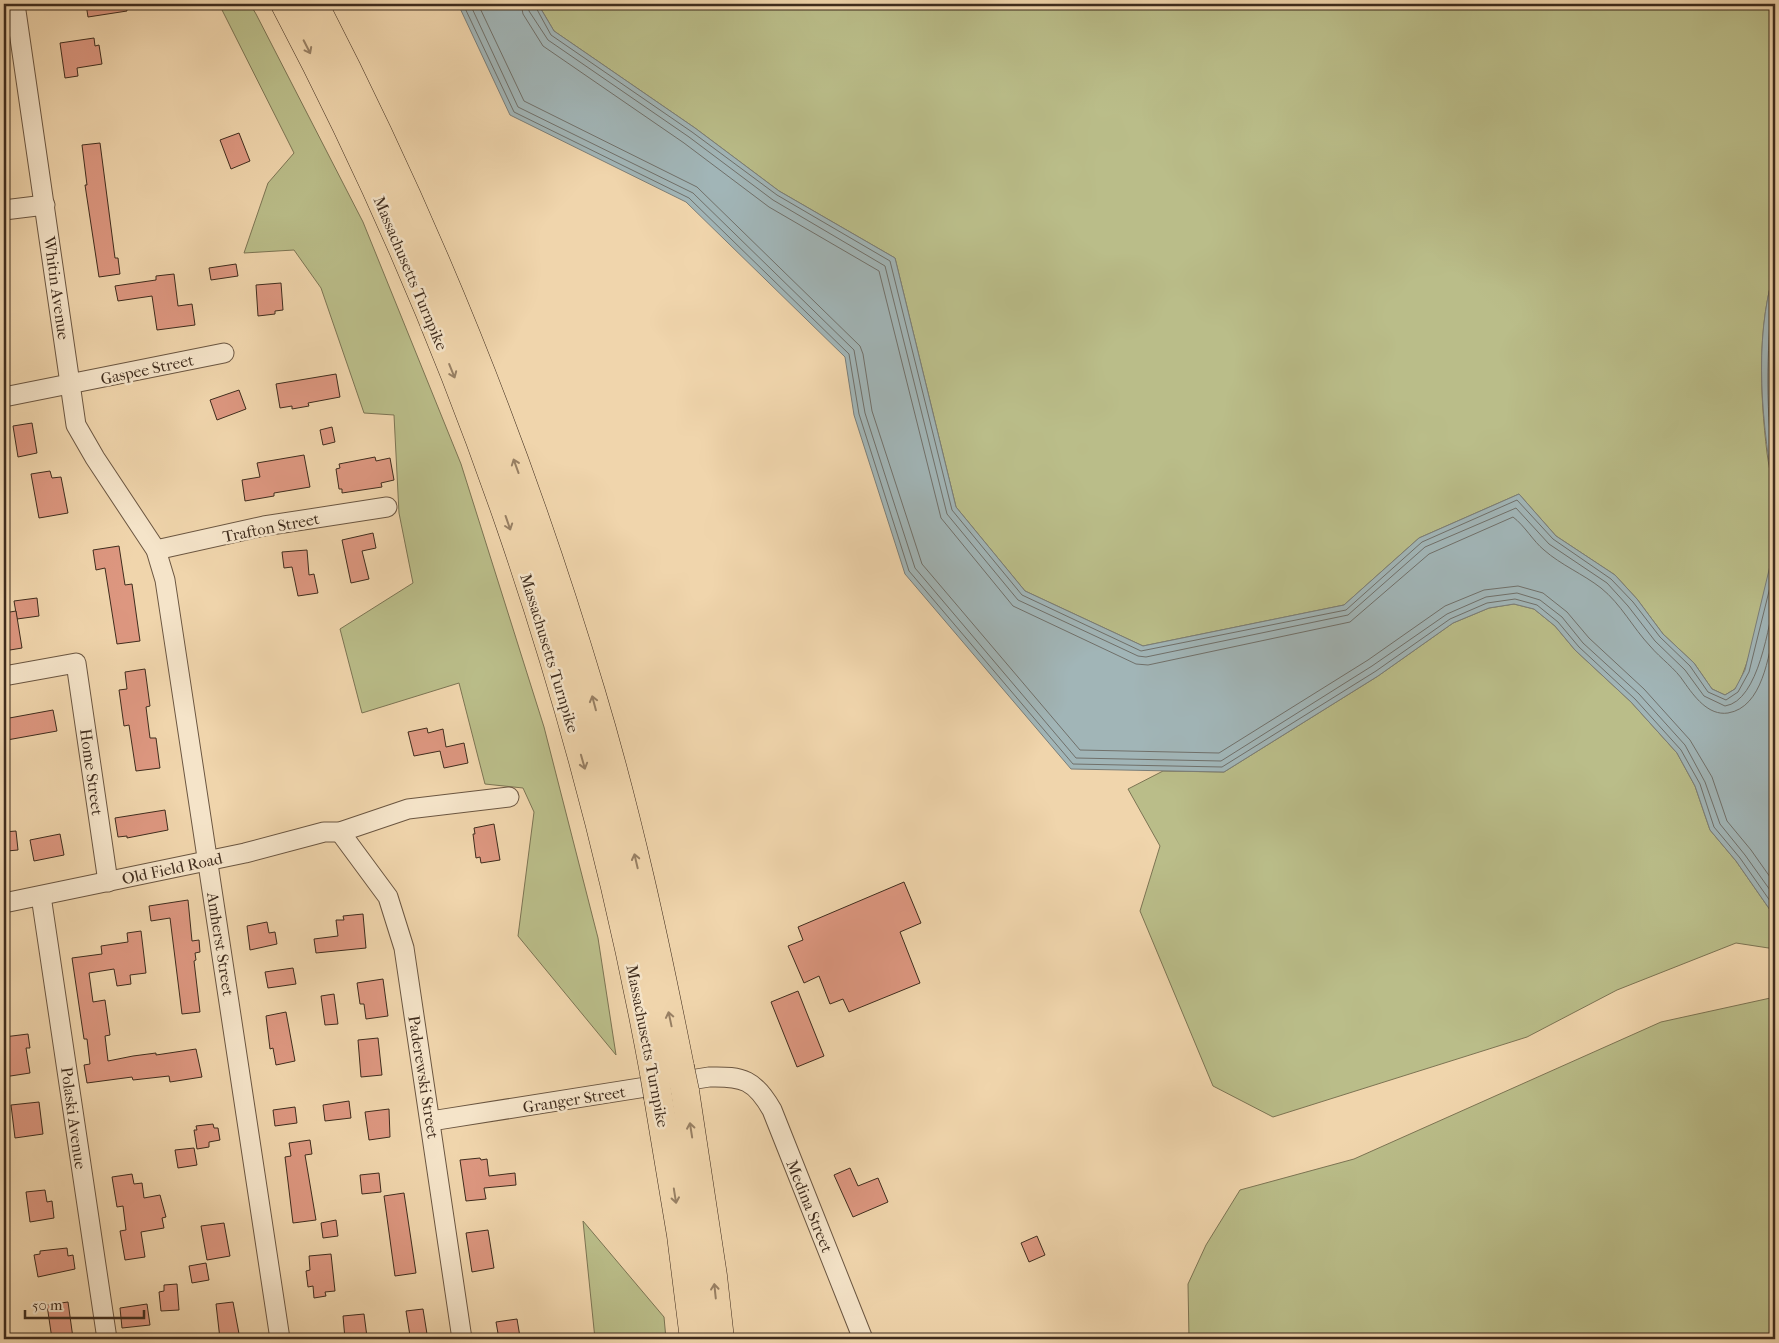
<svg xmlns="http://www.w3.org/2000/svg" width="1779" height="1343" font-family="'IM FELL French Canon',serif">
  <rect width="100%" height="100%" fill="#f0d5ac"/>
  <filter id="stains"><feTurbulence type="fractalNoise" baseFrequency=".004" numOctaves="4"/><feColorMatrix values="0 0 0 0 .2 0 0 0 0 .09 0 0 0 0 .02 0 0 0 .5 -.17"/></filter>
  <radialGradient id="worn" r=".72"><stop offset=".6" stop-color="#630" stop-opacity="0"/><stop offset="1" stop-color="#630" stop-opacity=".3"/></radialGradient>
  <g fill="#babd89" stroke="#7c7453">
    <polygon points="219,4 250,4 256,14 363,222 461,464 544,727 598,938 616,1055 518,936 534,812 523,788 485,784 459,683 362,713 340,629 413,583 399,513 394,415 364,413 321,288 294,250 244,253 268,183 294,153"/>
    <path d="M538,4H1775V269C1757,327 1760,393 1767,453C1769,470 1774,486 1775,502C1779,549 1758,639 1739,683L1735,689L1725,695L1712,689L1694,663L1663,634L1637,599L1615,575L1556,536L1519,494L1419,538L1344,605L1143,646L1025,591L956,507L895,258L779,191L695,128L554,31Z"/>
    <polygon points="1514,604 1534,609 1555,626 1575,650 1631,702 1677,753 1695,786 1710,830 1736,861 1775,917 1775,949 1736,943 1617,990 1527,1037 1273,1117 1213,1086 1140,911 1160,846 1128,789 1163,771 1224,772 1378,676 1453,623 1489,608"/>
    <polygon points="1775,997 1775,1339 1189,1339 1188,1284 1206,1245 1240,1190 1354,1159 1661,1022"/>
    <polygon points="583,1221 664,1317 666,1339 595,1339"/>
  </g>
  <g fill="#a1b5b7" stroke="#7a7e79">
    <polygon points="458,4 538,4 554,31 695,128 779,191 895,258 956,507 1025,591 1143,646 1344,605 1419,538 1519,494 1556,536 1615,575 1637,599 1663,634 1694,663 1712,689 1725,695 1735,689 1745,670 1775,545 1775,917 1736,861 1710,830 1695,786 1677,753 1631,702 1575,650 1555,626 1534,609 1514,604 1489,608 1453,623 1378,676 1224,772 1071,769 905,574 854,415 845,357 686,202 510,115"/>
    <path d="M1775,269V502C1763,427 1752,343 1775,269Z"/>
  </g>
  <g fill="none" stroke-linecap="round" stroke-linejoin="round">
    <g stroke="#70706a" stroke-width="1">
      <polyline points="463,4 514,112 689,198 849,354 859,414 909,571 1073,764 1222,767 1376,671 1450,619 1487,603 1515,599 1537,605 1558,622 1579,647 1635,699 1681,750 1700,784 1714,827 1740,858 1775,908"/>
      <polyline points="470,4 518,107 693,193 854,350 865,413 915,568 1076,758 1221,761 1372,666 1447,614 1486,597 1517,593 1540,600 1562,617 1583,643 1639,694 1685,745 1705,782 1720,824 1745,855 1775,897"/>
      <polyline points="478,4 524,101 697,187 860,346 863,354 872,411 922,564 1080,750 1219,753 1368,660 1445,606 1484,590 1518,586 1543,593 1567,612 1589,638 1644,689 1690,740 1712,777 1727,821 1751,850 1775,884"/>
      <path d="M521,4L523,14L543,46L684,143L769,207L879,271L941,518L1013,606L1136,664L1148,665L1350,622L1429,554L1513,517C1525,526 1533,541 1544,550C1561,565 1583,574 1601,588C1621,604 1633,628 1650,646C1661,659 1675,668 1684,682C1694,696 1708,716 1728,713C1763,707 1768,656 1775,628"/>
      <path d="M528,4L529,11L548,40L689,137L773,200L885,266L947,514L1018,600L1138,656L1146,657L1348,615L1425,547L1516,508L1549,544L1607,583L1628,606L1655,641L1685,670L1704,696L1725,706C1759,701 1769,624 1775,596"/>
      <polyline points="534,4 551,35 692,132 777,195 890,261 952,510 1022,595 1141,651 1346,610 1422,542 1517,500 1553,539 1611,579 1633,602 1660,637 1690,666 1708,692 1726,700 1738,692 1749,672 1775,567"/>
      <path d="M1775,286L1772,295C1767,354 1765,414 1775,473"/>
      <polyline points="1775,336 1773,364 1775,405"/>
    </g>
  </g>
  <g fill="#dd9780" stroke="#3f2c1d">
    <polygon points="86,4 126,4 127,11 88,17"/>
    <polygon points="94,38 95,46 99,45 102,64 77,68 78,76 65,78 60,43"/>
    <polygon points="239,133 250,161 231,169 220,140"/>
    <polygon points="100,143 115,258 118,258 120,274 99,277 85,185 87,185 82,145"/>
    <polygon points="236,264 238,276 211,280 209,268"/>
    <polygon points="174,274 178,306 192,304 195,325 157,330 152,296 118,301 115,286 156,280 156,276"/>
    <polygon points="281,283 283,310 275,311 275,314 258,316 256,285"/>
    <polygon points="336,374 340,397 308,403 309,406 292,409 292,406 280,408 276,384"/>
    <polygon points="239,390 246,409 217,420 210,400"/>
    <polygon points="32,423 37,453 18,457 13,426"/>
    <polygon points="332,427 335,442 323,445 320,430"/>
    <polygon points="304,455 310,487 274,493 274,496 245,501 242,480 260,477 257,463"/>
    <polygon points="375,457 376,461 390,458 394,480 381,483 382,487 342,493 342,489 339,489 336,469 340,468 339,464"/>
    <polygon points="50,471 52,478 61,477 68,513 39,518 31,474"/>
    <polygon points="373,533 376,548 362,551 369,579 351,583 342,540"/>
    <polygon points="119,546 125,585 132,584 140,641 117,644 105,568 96,570 93,550"/>
    <polygon points="307,550 309,575 314,574 318,593 298,596 292,567 284,568 282,552"/>
    <polygon points="37,598 39,616 17,619 14,601"/>
    <polygon points="16,611 22,648 4,651 4,613"/>
    <polygon points="145,669 150,706 146,707 150,738 156,738 160,768 136,771 129,725 124,726 119,690 127,689 125,672"/>
    <polygon points="53,710 57,731 7,740 4,719"/>
    <polygon points="427,728 428,733 443,729 446,747 464,743 468,763 444,768 440,751 414,756 408,732"/>
    <polygon points="165,810 168,830 127,838 127,836 118,837 115,818"/>
    <polygon points="494,824 500,860 481,863 480,857 476,858 473,834 475,834 474,828"/>
    <polygon points="16,831 18,850 7,851 4,832"/>
    <polygon points="60,834 64,855 34,861 30,840"/>
    <polygon points="904,882 921,923 900,932 920,983 849,1012 843,999 830,1004 819,976 804,983 788,946 803,940 798,927"/>
    <polygon points="188,900 192,941 199,940 200,952 195,953 196,960 194,961 200,1012 182,1014 170,918 151,921 149,906"/>
    <polygon points="363,914 366,948 316,953 314,939 338,936 336,920 344,920 343,916"/>
    <polygon points="267,922 269,933 275,932 277,944 250,950 247,926"/>
    <polygon points="141,931 146,973 130,975 131,984 117,986 114,969 89,973 93,1002 105,1000 110,1035 105,1036 108,1061 133,1056 156,1053 156,1055 196,1049 202,1077 170,1082 169,1076 133,1080 132,1077 87,1083 84,1065 90,1064 87,1039 84,1039 72,958 102,954 101,946 128,942 127,933"/>
    <polygon points="293,968 296,984 268,988 265,972"/>
    <polygon points="383,979 388,1016 366,1019 364,1004 360,1004 357,983"/>
    <polygon points="798,991 824,1056 797,1067 771,1002"/>
    <polygon points="334,994 338,1024 325,1025 321,996"/>
    <polygon points="286,1012 295,1061 276,1065 273,1048 270,1049 266,1016"/>
    <polygon points="28,1034 30,1048 26,1048 30,1073 4,1077 4,1037"/>
    <polygon points="378,1038 382,1075 361,1077 358,1040"/>
    <polygon points="349,1101 351,1118 325,1121 323,1105"/>
    <polygon points="39,1102 43,1134 15,1138 11,1105"/>
    <polygon points="295,1107 297,1123 275,1126 273,1110"/>
    <polygon points="389,1109 390,1137 369,1140 365,1112"/>
    <polygon points="213,1124 214,1128 218,1128 220,1140 209,1142 209,1147 197,1149 194,1130 197,1130 196,1126"/>
    <polygon points="310,1140 312,1154 305,1155 316,1220 293,1223 285,1157 291,1156 289,1143"/>
    <polygon points="194,1148 197,1165 178,1168 175,1150"/>
    <polygon points="480,1158 481,1160 487,1159 489,1176 515,1173 516,1185 484,1188 486,1199 466,1201 460,1160"/>
    <polygon points="850,1168 858,1186 878,1178 888,1202 853,1217 834,1175"/>
    <polygon points="379,1173 381,1192 362,1194 360,1175"/>
    <polygon points="132,1174 134,1184 142,1183 144,1198 160,1195 166,1217 162,1218 164,1228 141,1232 145,1257 125,1260 120,1231 126,1230 123,1206 117,1207 112,1177"/>
    <polygon points="45,1190 47,1202 52,1201 54,1218 30,1222 26,1192"/>
    <polygon points="404,1193 416,1273 395,1276 384,1196"/>
    <polygon points="336,1220 338,1236 323,1238 321,1223"/>
    <polygon points="224,1223 230,1256 207,1260 201,1226"/>
    <polygon points="488,1230 494,1268 472,1272 466,1233"/>
    <polygon points="1037,1236 1045,1255 1029,1262 1021,1243"/>
    <polygon points="67,1248 68,1256 73,1255 75,1269 38,1277 34,1255 40,1254 40,1251"/>
    <polygon points="331,1254 335,1291 325,1292 326,1296 314,1298 313,1286 308,1287 306,1271 310,1270 309,1256"/>
    <polygon points="206,1263 209,1280 192,1283 189,1266"/>
    <polygon points="177,1284 179,1310 161,1311 159,1292 164,1291 164,1285"/>
    <polygon points="68,1302 73,1338 52,1339 47,1305"/>
    <polygon points="233,1302 240,1339 220,1339 216,1304"/>
    <polygon points="147,1304 150,1325 122,1328 120,1308"/>
    <polygon points="423,1309 427,1334 410,1336 406,1311"/>
    <polygon points="364,1314 367,1337 345,1339 343,1316"/>
    <polygon points="517,1319 520,1337 499,1339 496,1322"/>
  </g>
  <g fill="none" stroke-linecap="round" stroke-linejoin="round">
    <g stroke="#6b5641" stroke-width="21">
      <g id="street">
        <polyline points="15,4 76,425 95,458 156,550 165,580 280,1339"/>
        <polyline points="4,210 45,205"/>
        <polyline points="4,397 224,353"/>
        <polyline points="156,550 264,526 387,507"/>
        <polyline points="4,676 76,663 108,882"/>
        <polyline points="340,832 388,897 404,948 462,1339"/>
        <polyline points="41,896 107,1339"/>
        <polyline points="4,903 245,853 324,832 340,832 408,809 509,797"/>
        <path d="M431,1121L709,1077C743,1076 755,1080 772,1110L863,1339"/>
      </g>
    </g>
    <g stroke="#3f2c1d" stroke-width="29">
      <g id="highway">
        <path d="M285,4C461,337 586,702 654,1073"/>
        <path d="M314,4C428,224 520,454 591,692C628,815 655,941 680,1067"/>
        <polyline points="685,1091 713,1276 720,1339"/>
        <polyline points="658,1097 681,1235 694,1339"/>
      </g>
    </g>
    <use href="#street" stroke="#f5e4c9" stroke-width="19"/>
    <use href="#highway" stroke="#f0d5ac" stroke-width="28"/>
    <g stroke="#3f2c1d" stroke-width="29" stroke-linecap="butt">
      <g id="highway-bridge">
        <polyline points="680,1067 685,1091"/>
        <polyline points="654,1073 658,1097"/>
      </g>
    </g>
    <use href="#highway-bridge" stroke="#f0d5ac" stroke-width="28"/>
  </g>
  <defs><path id="oneway-shaft" d="M-6 0H5M1.5-3L5.5 0L1.5 3" fill="none" stroke-width="1.6" stroke-linecap="round" stroke-linejoin="round" transform="scale(1.25)"/></defs>
  <g stroke="#988064">
    <use href="#oneway-shaft" transform="translate(307 47) rotate(63)"/>
    <use href="#oneway-shaft" transform="translate(452 371) rotate(68)"/>
    <use href="#oneway-shaft" transform="translate(516 466) rotate(-110)"/>
    <use href="#oneway-shaft" transform="translate(508 523) rotate(71)"/>
    <use href="#oneway-shaft" transform="translate(594 703) rotate(-105)"/>
    <use href="#oneway-shaft" transform="translate(583 762) rotate(74)"/>
    <use href="#oneway-shaft" transform="translate(636 861) rotate(-103)"/>
    <use href="#oneway-shaft" transform="translate(670 1019) rotate(-102)"/>
    <use href="#oneway-shaft" transform="translate(691 1130) rotate(-99)"/>
    <use href="#oneway-shaft" transform="translate(675 1196) rotate(81)"/>
    <use href="#oneway-shaft" transform="translate(715 1291) rotate(-96)"/>
  </g>
  <g text-anchor="middle" stroke-width="5" stroke-linejoin="round" paint-order="stroke">
    <g font-size="16" fill="#3f2c1d" stroke="#f5e4c9">
      <text transform="translate(411 273) rotate(67)" y="6">Massachusetts Turnpike</text>
      <text transform="translate(57 288) rotate(82)" y="6">Whitin Avenue</text>
      <text transform="translate(147 369) rotate(-12)" y="6">Gaspee Street</text>
      <text transform="translate(271 527) rotate(-11)" y="6">Trafton Street</text>
      <text transform="translate(550 653) rotate(73)" y="6">Massachusetts Turnpike</text>
      <text transform="translate(92 772) rotate(82)" y="6">Home Street</text>
      <text transform="translate(172 868) rotate(-12)" y="6">Old Field Road</text>
      <text transform="translate(221 944) rotate(81)" y="6">Amherst Street</text>
      <text transform="translate(648 1046) rotate(79)" y="6">Massachusetts Turnpike</text>
      <text transform="translate(424 1077) rotate(81)" y="6">Paderewski Street</text>
      <text transform="translate(574 1099) rotate(-9)" y="6">Granger Street</text>
      <text transform="translate(74 1118) rotate(82)" y="6">Polaski Avenue</text>
      <text transform="translate(810 1206) rotate(68)" y="6">Medina Street</text>
    </g>
  </g>
  <rect width="1779" height="1343" fill="none" stroke="#f0d5ac" stroke-width="20"/>
  <rect x="5" y="5" width="1769" height="1333" fill="none" stroke="#3f2c1d" stroke-width="2.5"/>
  <rect x="10" y="10" width="1759" height="1323" fill="none" stroke="#3f2c1d"/>
  <path d="M25 1310v8h119v-8" fill="none" stroke="#3f2c1d" stroke-width="2.5"/>
  <text x="32" y="1310" font-size="15" fill="#3f2c1d" stroke="#f5e4c9" stroke-width="4" paint-order="stroke">50 m</text>
  <rect width="100%" height="100%" filter="url(#stains)"/>
  <rect width="100%" height="100%" fill="url(#worn)"/>
</svg>
